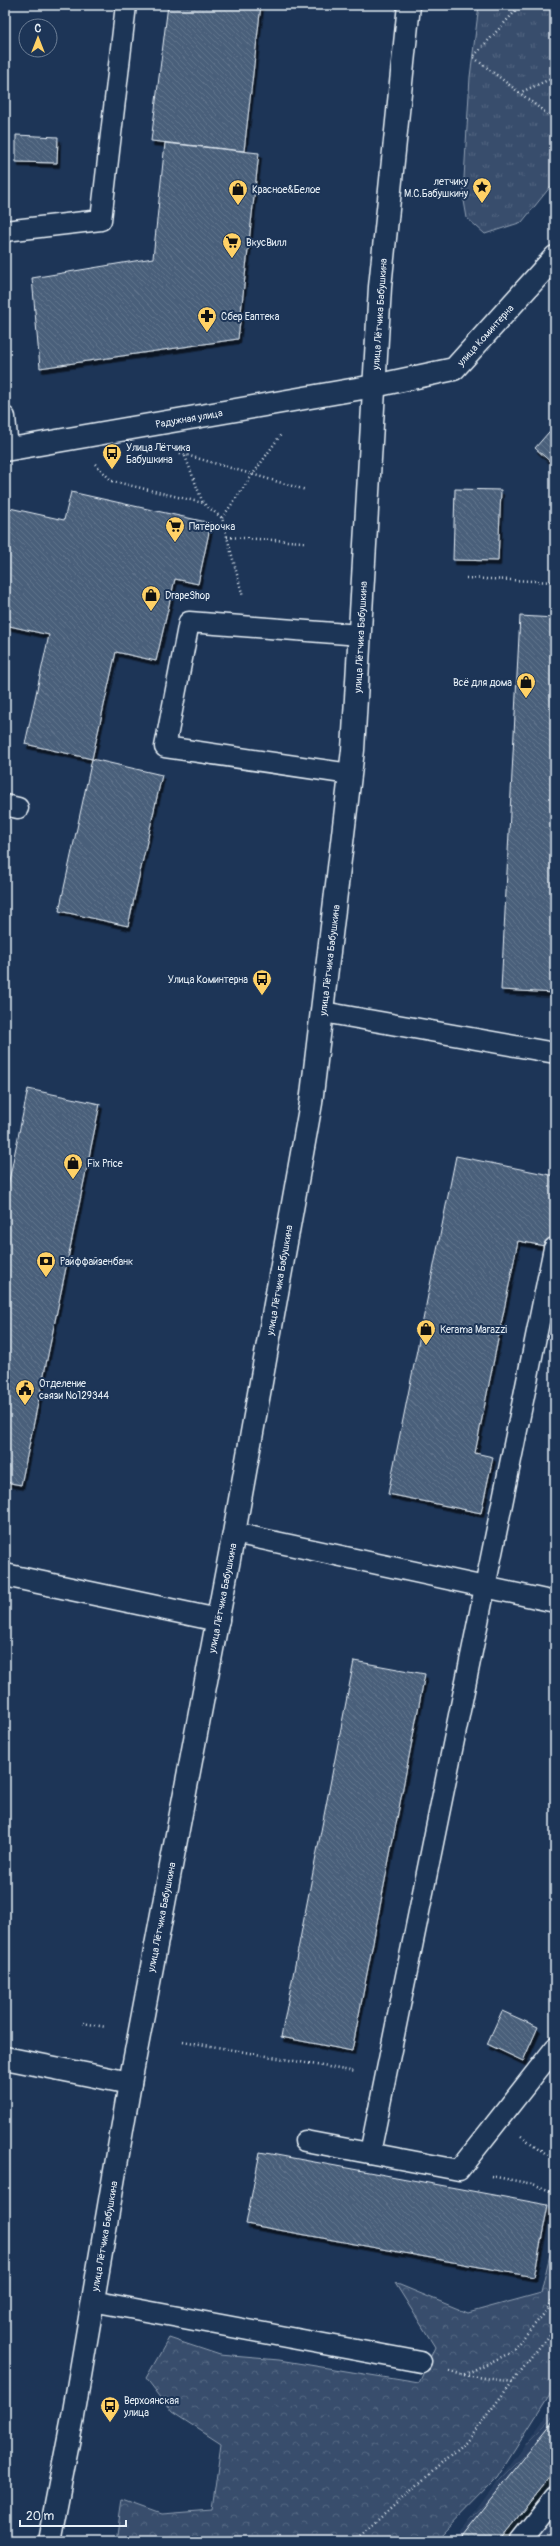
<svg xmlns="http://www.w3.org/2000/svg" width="560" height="2546" font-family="Pangolin,sans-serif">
  <defs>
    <pattern id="industrial-furrows" width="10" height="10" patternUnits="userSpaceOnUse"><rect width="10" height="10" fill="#2a4162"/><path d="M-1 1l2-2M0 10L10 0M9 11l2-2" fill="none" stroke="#495d79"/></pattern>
    <pattern id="forest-crowns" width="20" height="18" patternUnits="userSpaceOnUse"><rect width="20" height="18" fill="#374d6c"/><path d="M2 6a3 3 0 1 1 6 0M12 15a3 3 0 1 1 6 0" fill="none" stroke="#546782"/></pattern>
    <pattern id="park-tufts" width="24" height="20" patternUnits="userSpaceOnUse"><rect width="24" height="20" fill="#374d6c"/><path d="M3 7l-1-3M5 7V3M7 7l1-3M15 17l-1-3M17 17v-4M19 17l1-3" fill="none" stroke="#546782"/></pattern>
    <pattern id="building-back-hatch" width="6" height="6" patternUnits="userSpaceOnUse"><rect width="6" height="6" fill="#495e7a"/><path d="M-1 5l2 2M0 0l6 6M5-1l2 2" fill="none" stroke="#63768e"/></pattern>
    <filter id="shadow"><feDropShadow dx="2.5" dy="4.5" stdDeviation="0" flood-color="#0009"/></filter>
  </defs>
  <rect width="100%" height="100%" fill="#1d3557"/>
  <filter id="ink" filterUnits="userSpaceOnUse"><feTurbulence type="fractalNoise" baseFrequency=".025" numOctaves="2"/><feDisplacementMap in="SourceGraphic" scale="8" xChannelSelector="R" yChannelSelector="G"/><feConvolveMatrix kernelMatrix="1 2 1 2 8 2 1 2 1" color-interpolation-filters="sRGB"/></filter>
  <g filter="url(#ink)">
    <polygon fill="url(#industrial-furrows)" points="555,2405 555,2541 452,2541 469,2521"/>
    <polygon fill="url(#forest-crowns)" stroke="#909fb2" points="555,2233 555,2386 497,2478 435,2541 116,2541 122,2500 161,2514 212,2510 221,2444 172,2412 146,2378 169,2338 220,2355 279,2360 419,2383 435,2347 395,2283 468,2313 541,2293"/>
    <polygon fill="url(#park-tufts)" stroke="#909fb2" points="479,5 555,5 555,181 522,222 485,234 467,218 463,195 470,77"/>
    <g fill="url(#building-back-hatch)" stroke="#e8f1f8" filter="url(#shadow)">
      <polygon points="168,5 261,5 244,151 151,141"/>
      <polygon points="16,135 58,137 57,163 16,162"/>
      <polygon points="165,143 259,153 238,339 40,368 32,278 153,258"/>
      <polygon points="555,425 555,466 535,448"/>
      <polygon points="455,489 501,490 498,561 453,560"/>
      <polygon points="71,492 211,523 198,584 175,579 156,661 116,652 92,759 25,744 49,635 5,625 5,507 64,520"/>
      <polygon points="520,616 555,618 555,993 501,990"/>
      <polygon points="92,759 162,775 128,926 59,911"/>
      <polygon points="28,1089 100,1104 21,1485 5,1482 5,1200"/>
      <polygon points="456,1156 555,1176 555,1248 518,1241 475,1453 493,1457 481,1513 388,1494"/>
      <polygon points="354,1661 425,1674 352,2051 281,2037"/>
      <polygon points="502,2011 538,2027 523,2061 487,2044"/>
      <polygon points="260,2152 548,2205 534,2277 246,2224"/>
      <polygon points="555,2419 555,2470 499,2541 458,2541"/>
    </g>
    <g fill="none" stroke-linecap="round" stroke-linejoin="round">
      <g stroke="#e8f1f8" stroke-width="23">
        <g id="service">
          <polyline points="5,231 101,220 126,5"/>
          <polyline points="5,417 8,449"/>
          <polyline points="350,774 165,747 189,622 360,635"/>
          <polyline points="5,805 18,808"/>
          <polyline points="323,1012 555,1053"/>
          <polyline points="234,1533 555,1602"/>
          <polyline points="305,2141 459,2170 555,2048"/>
          <polyline points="370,2153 554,1248"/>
          <polyline points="92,2301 421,2362"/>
          <polyline points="520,2541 555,2497"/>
        </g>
      </g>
      <g stroke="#e8f1f8" stroke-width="25">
        <g id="minor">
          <polyline points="5,1575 218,1620"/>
          <polyline points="5,2058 130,2083"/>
        </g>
      </g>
      <g stroke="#e8f1f8" stroke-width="25">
        <polyline id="tertiary" points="5,450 374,386 454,369 555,257"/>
      </g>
      <g stroke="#e8f1f8" stroke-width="25">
        <polyline id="secondary" points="49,2541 73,2417 130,2083 234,1533 311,1103 353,750 380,287 409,5"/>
      </g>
      <g stroke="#e8f1f8" stroke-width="2.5" stroke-dasharray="1 3" stroke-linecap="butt">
        <polyline points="521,5 473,57 555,120"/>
        <polyline points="519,93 555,77"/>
        <polyline points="176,452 306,490"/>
        <polyline points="185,456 203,503"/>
        <polyline points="95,464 112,481 203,503 222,518 243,597"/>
        <polyline points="222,518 282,433"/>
        <polyline points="227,537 304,542"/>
        <polyline points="466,578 555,582"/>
        <polyline points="83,2023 106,2027"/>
        <polyline points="183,2041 356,2072"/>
        <polyline points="521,2136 555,2160"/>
        <polyline points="491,2176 533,2184 555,2193"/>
        <polyline points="449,2371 463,2375 510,2353 549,2308 555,2292"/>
        <polyline points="464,2375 513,2382"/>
        <polyline points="354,2541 466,2442 555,2327"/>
      </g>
      <use href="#service" stroke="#1d3557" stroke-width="20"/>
      <use href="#minor" stroke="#1d3557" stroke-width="22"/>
      <use href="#tertiary" stroke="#1d3557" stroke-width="22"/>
      <use href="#secondary" stroke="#1d3557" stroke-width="22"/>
    </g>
  </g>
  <defs>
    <g id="sight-pin" transform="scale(1)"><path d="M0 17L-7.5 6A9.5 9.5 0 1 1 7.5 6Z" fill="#ffd166" stroke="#1d3557"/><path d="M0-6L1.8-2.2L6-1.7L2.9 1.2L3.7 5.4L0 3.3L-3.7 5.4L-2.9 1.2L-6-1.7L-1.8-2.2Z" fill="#111"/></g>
    <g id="shop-pin" transform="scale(1)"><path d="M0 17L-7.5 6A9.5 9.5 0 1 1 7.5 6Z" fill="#ffd166" stroke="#1d3557"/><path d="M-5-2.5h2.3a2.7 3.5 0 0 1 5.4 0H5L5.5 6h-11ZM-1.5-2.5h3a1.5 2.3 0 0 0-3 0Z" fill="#111"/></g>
    <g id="supermarket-pin" transform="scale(1)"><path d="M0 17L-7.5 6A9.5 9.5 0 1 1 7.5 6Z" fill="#ffd166" stroke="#1d3557"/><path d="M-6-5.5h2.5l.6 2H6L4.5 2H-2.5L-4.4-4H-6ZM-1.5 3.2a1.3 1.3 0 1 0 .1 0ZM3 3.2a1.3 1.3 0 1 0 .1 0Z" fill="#111"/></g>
    <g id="pharmacy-pin" transform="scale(1)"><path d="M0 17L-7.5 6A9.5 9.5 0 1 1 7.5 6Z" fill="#ffd166" stroke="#1d3557"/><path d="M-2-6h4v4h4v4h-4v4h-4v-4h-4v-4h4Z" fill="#111"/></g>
    <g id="bus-pin" transform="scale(1)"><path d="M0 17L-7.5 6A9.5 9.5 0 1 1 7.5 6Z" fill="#ffd166" stroke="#1d3557"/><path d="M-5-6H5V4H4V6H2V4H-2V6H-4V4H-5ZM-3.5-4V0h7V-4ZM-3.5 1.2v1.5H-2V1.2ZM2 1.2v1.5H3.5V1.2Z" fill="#111"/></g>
    <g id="bank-pin" transform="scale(1)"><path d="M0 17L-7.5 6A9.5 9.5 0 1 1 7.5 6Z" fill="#ffd166" stroke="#1d3557"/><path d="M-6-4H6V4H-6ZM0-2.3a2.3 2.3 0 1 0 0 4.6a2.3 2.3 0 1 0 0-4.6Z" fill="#111"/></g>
    <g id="civic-pin" transform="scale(1)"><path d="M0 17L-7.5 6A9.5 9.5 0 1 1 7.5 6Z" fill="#ffd166" stroke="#1d3557"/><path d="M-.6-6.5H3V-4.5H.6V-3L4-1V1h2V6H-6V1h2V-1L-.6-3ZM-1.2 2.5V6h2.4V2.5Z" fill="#111"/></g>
  </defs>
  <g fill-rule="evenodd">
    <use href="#sight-pin" x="482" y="187"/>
    <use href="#shop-pin" x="238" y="189"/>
    <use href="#supermarket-pin" x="232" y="242"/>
    <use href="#pharmacy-pin" x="207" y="316"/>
    <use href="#bus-pin" x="112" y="453"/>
    <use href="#supermarket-pin" x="175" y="526"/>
    <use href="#shop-pin" x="151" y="595"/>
    <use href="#shop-pin" x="526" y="682"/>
    <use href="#bus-pin" x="262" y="979"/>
    <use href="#shop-pin" x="73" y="1163"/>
    <use href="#bank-pin" x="46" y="1261"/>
    <use href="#shop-pin" x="426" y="1329"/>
    <use href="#civic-pin" x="25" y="1389"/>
    <use href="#bus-pin" x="110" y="2406"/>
  </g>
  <g text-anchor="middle" stroke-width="4" stroke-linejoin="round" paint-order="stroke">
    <g font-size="10" fill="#e8f1f8" stroke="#1d3557" text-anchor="start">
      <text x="468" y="185" text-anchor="end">летчику<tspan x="468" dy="12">М.С.Бабушкину</tspan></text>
      <text x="252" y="193">Красное&amp;Белое</text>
      <text x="246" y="246">ВкусВилл</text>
      <text x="221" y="320">Сбер Еаптека</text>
      <text x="126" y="451">Улица Лётчика<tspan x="126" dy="12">Бабушкина</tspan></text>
      <text x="189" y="530">Пятёрочка</text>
      <text x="165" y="599">DrapeShop</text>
      <text x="512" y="686" text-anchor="end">Всё для дома</text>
      <text x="248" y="983" text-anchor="end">Улица Коминтерна</text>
      <text x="87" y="1167">Fix Price</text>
      <text x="60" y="1265">Райффайзенбанк</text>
      <text x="440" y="1333">Kerama Marazzi</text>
      <text x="39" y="1387">Отделение<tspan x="39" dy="12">связи №129344</tspan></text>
      <text x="124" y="2404">Верхоянская<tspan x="124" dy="12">улица</tspan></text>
    </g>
    <g font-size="10" fill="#e8f1f8" stroke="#1d3557">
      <text transform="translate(379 314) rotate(-86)" y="4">улица Лётчика Бабушкина</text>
      <text transform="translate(485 335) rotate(-48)" y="4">улица Коминтерна</text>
      <text transform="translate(189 418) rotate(-10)" y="4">Радужная улица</text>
      <text transform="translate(360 637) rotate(-87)" y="4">улица Лётчика Бабушкина</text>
      <text transform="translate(329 960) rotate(-83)" y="4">улица Лётчика Бабушкина</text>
      <text transform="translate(279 1280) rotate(-80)" y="4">улица Лётчика Бабушкина</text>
      <text transform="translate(222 1598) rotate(-79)" y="4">улица Лётчика Бабушкина</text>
      <text transform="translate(161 1917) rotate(-79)" y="4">улица Лётчика Бабушкина</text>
      <text transform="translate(104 2236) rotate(-80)" y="4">улица Лётчика Бабушкина</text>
    </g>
  </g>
  <rect width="560" height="2546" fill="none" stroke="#1d3557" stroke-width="20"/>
  <rect x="10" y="10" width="540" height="2526" fill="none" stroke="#e8f1f8" stroke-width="1.5" filter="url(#ink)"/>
  <g transform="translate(38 38)"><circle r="19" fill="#1d3557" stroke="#6e8097"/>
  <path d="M0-3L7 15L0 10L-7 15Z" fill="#ffd166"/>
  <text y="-6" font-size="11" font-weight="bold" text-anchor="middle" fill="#e8f1f8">С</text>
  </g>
  <path d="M20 2520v6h106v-6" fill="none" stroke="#e8f1f8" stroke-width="2"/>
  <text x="26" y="2520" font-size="12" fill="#e8f1f8" stroke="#1d3557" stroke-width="3" paint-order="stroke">20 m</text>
</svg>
